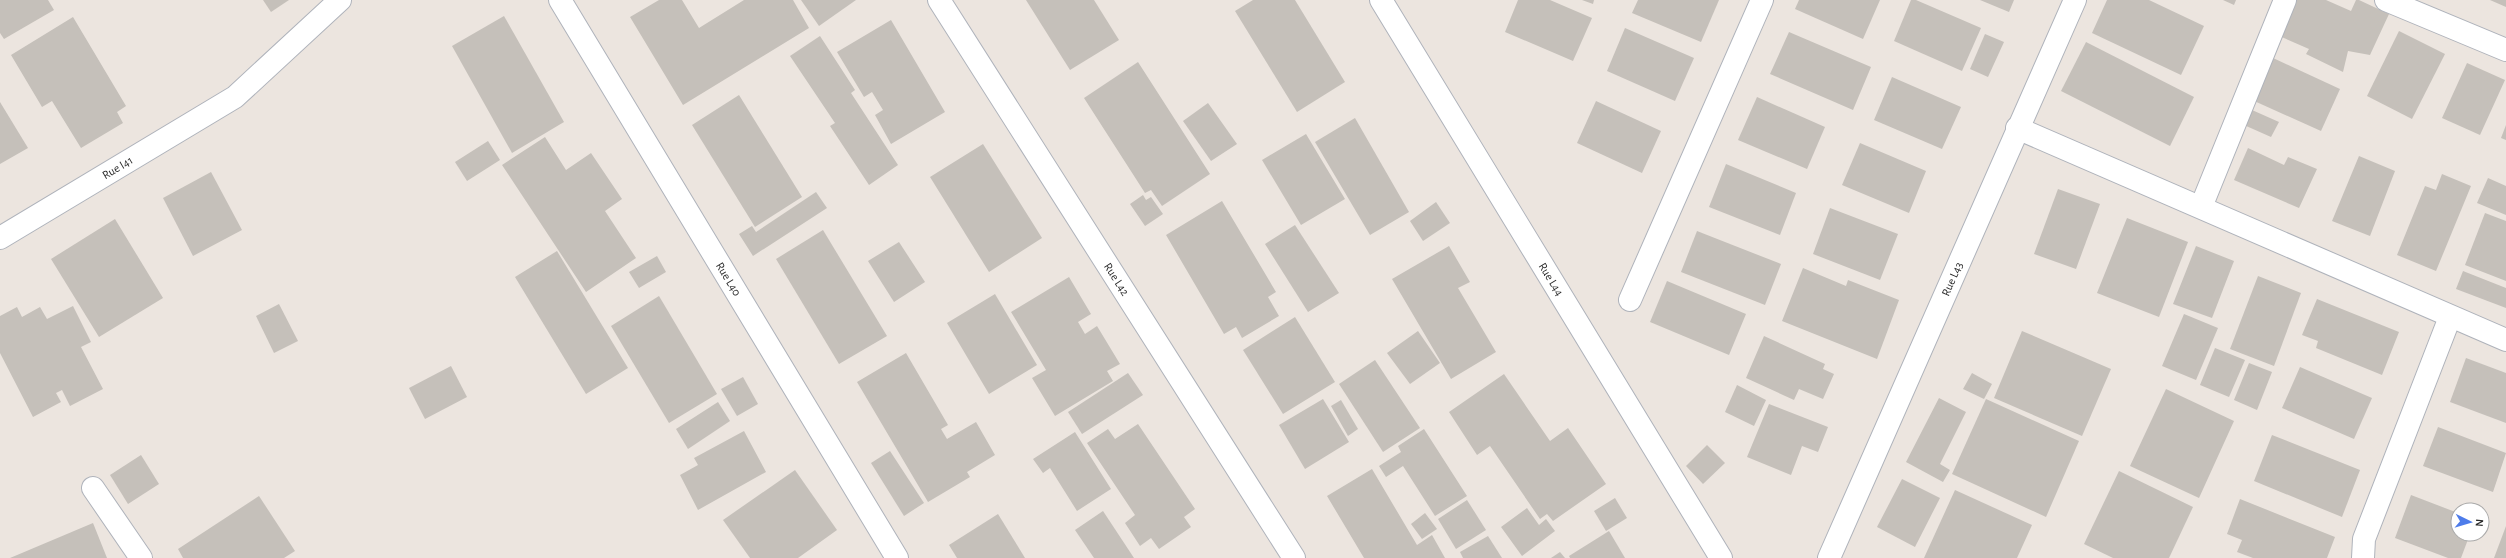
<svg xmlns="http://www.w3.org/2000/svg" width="2506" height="558" font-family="'Alegreya Sans',sans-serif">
  <rect width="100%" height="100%" fill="#ece5df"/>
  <g fill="#c5c0ba">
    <polygon points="0,0 48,0 54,10 4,39 0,33"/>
    <polygon points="263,0 289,0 271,12"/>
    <polygon points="659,0 682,0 699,28 744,0 793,0 809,28 683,105 630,17"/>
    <polygon points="801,0 856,0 819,26"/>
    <polygon points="1026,0 1094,0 1119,40 1070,70"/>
    <polygon points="1253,0 1295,0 1345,82 1297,112 1235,11"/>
    <polygon points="1518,0 1550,0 1592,18 1573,61 1505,32"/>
    <polygon points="1582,0 1594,0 1593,4"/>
    <polygon points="1638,0 1719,0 1701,42 1632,13"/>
    <polygon points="1799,0 1880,0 1863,39 1795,9"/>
    <polygon points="1911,0 1916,0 1981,28 1962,71 1894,41"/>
    <polygon points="1980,0 2014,0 2009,12"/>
    <polygon points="2107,0 2149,0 2204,26 2181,75 2092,33"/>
    <polygon points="2223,0 2236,0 2234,5"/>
    <polygon points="2293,0 2326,0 2351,11 2356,0 2359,0 2389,14 2370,55 2348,51 2343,72 2306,54 2309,49 2277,35"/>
    <polygon points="2490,0 2506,0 2506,7"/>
    <polygon points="504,16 564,122 512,153 452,46"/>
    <polygon points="73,17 126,106 117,112 123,123 81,148 52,101 42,107 11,55"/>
    <polygon points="891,20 945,112 891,144 875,115 883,110 872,92 864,97 837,52"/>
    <polygon points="1625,28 1694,58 1675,101 1607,71"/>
    <polygon points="2399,31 2445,54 2412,119 2367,96"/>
    <polygon points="1789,32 1871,67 1853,110 1770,74"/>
    <polygon points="1985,34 2004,42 1988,77 1970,69"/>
    <polygon points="820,36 855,90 851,93 898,165 869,185 830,126 835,123 790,56"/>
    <polygon points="2086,42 2194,97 2170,146 2061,91"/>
    <polygon points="2271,57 2340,89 2321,131 2252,100"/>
    <polygon points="1138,62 1210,174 1162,206 1151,190 1145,193 1084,98"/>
    <polygon points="2467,63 2505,80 2480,135 2442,118"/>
    <polygon points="1892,77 1961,107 1942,149 1874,120"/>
    <polygon points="739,95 802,197 755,227 692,125"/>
    <polygon points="1757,97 1825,127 1807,169 1738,140"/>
    <polygon points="1596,101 1661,131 1642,173 1577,143"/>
    <polygon points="0,102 28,148 0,164"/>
    <polygon points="1208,103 1237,144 1211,161 1183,121"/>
    <polygon points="2252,110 2279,122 2271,137 2244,125"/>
    <polygon points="1355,118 1409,212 1370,235 1315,142"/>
    <polygon points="2506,125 2506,140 2501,138"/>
    <polygon points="1306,134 1345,199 1301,225 1262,160"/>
    <polygon points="545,137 566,170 591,153 622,199 605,211 636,258 586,292 502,165"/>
    <polygon points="488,141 500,160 467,181 455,162"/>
    <polygon points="1860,143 1926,171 1909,213 1842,185"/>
    <polygon points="983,144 1042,238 989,272 930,177"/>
    <polygon points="2248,148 2284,165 2288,157 2317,169 2299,208 2234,180"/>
    <polygon points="2359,156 2395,171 2370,236 2332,221"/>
    <polygon points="1726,164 1796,193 1780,235 1709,207"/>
    <polygon points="211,172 242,230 193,256 163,198"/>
    <polygon points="2442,174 2471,186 2436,271 2397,255 2425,186 2436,190"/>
    <polygon points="2488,178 2506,186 2506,215 2477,203"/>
    <polygon points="2058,189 2100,204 2076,269 2034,254"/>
    <polygon points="816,192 827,208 753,256 739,234 752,226 756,232"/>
    <polygon points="1143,195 1146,200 1151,197 1163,214 1145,226 1130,204"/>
    <polygon points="1222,201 1276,292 1268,297 1279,316 1242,338 1236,327 1224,334 1166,235"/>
    <polygon points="1436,202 1450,223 1423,241 1410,221"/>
    <polygon points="1830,208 1898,234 1880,280 1813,254"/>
    <polygon points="2485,213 2506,221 2506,281 2465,265"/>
    <polygon points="2127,218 2188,242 2159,317 2097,293"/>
    <polygon points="115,219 163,298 99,337 51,259"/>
    <polygon points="1295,225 1339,293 1308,312 1265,244"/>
    <polygon points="823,230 887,336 839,364 776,259"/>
    <polygon points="1697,231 1781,264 1765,305 1681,272"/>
    <polygon points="899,242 925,282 894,302 868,261"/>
    <polygon points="1449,246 1470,282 1458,288 1496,352 1451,379 1392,279"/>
    <polygon points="2196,246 2234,261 2212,318 2173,304"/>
    <polygon points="557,251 628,368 586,394 515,277"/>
    <polygon points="657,256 666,272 639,288 629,272"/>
    <polygon points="1803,268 1846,286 1848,280 1899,300 1877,359 1782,321"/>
    <polygon points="2463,271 2506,288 2506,308 2456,289"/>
    <polygon points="2258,276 2301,293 2274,366 2230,349"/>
    <polygon points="1069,277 1091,314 1078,322 1085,334 1097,326 1120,364 1107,371 1113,381 1055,416 1032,378 1046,370 1011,312"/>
    <polygon points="1667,281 1746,314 1729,355 1650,322"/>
    <polygon points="995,294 1037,365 989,394 947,323"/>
    <polygon points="659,296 717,394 669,423 611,326"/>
    <polygon points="2317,299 2399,332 2382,375 2316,348 2318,341 2302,335"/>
    <polygon points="279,304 298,341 274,353 256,316"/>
    <polygon points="73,306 91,342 81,347 103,389 70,406 62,390 56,393 61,402 33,417 0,353 0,316 17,307 22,317 40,307 47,319"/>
    <polygon points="2184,314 2218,328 2196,380 2162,366"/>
    <polygon points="1295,317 1335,382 1283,414 1243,350"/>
    <polygon points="1418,331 1440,363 1410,384 1387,353"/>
    <polygon points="2022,331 2111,369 2082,436 1994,398"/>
    <polygon points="1764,336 1825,364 1823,369 1834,374 1823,399 1799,389 1794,400 1746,378"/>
    <polygon points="2215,348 2245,360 2229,397 2200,385"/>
    <polygon points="906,353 948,425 941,429 947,439 976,422 995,455 967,472 970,477 928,502 857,382"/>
    <polygon points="2466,358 2506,373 2506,423 2450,402"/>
    <polygon points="1375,360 1420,428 1383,452 1339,384"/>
    <polygon points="2249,363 2272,372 2257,410 2234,400"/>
    <polygon points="451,366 467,397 425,419 409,388"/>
    <polygon points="2300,367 2372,398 2354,439 2282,408"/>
    <polygon points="1128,373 1143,395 1082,434 1068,412"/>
    <polygon points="1972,373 1992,384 1984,399 1963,389"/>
    <polygon points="1504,374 1550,441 1568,428 1606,484 1553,521 1547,514 1540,519 1490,446 1477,455 1449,412"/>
    <polygon points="743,377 758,404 737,416 721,389"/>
    <polygon points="1737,385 1766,400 1754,426 1725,412"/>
    <polygon points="2166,389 2234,421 2199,498 2130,466"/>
    <polygon points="1939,398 1966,412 1940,464 1950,470 1943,482 1906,462"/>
    <polygon points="1323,399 1349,442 1305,469 1279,425"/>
    <polygon points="1986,399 2079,441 2046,517 1952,474"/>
    <polygon points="1341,400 1358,429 1348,436 1331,406"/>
    <polygon points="718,402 730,421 688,449 676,429"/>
    <polygon points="1769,404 1828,427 1818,452 1802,446 1791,475 1747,457"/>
    <polygon points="1138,424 1195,509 1184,517 1191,527 1159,549 1151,538 1140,546 1125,523 1135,515 1087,443 1108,429 1115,439"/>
    <polygon points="2438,427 2506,453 2493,492 2423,466"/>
    <polygon points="1424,429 1467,496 1435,516 1403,466 1386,477 1379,466 1401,452 1398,446"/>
    <polygon points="744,431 766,472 698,510 680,475 698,465 694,458"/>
    <polygon points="1075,432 1111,489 1077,511 1050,468 1043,473 1033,459"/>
    <polygon points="2272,435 2360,470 2342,517 2254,481"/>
    <polygon points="1707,445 1725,463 1703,484 1686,466"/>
    <polygon points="890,451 924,503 904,516 871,463"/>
    <polygon points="141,455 159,484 128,504 110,475"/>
    <polygon points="1372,469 1417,545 1432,535 1445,558 1364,558 1327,496"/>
    <polygon points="795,470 837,530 798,558 750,558 723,520"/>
    <polygon points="2119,471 2193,507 2169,558 2113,558 2084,544"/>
    <polygon points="1902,479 1940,498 1915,547 1877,527"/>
    <polygon points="1955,490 2032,525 2017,558 1924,558"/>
    <polygon points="2411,495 2458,513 2458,534 2470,534 2461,558 2448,558 2395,538"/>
    <polygon points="259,496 295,551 284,558 183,558 178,549"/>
    <polygon points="1615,498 1627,518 1606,531 1594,511"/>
    <polygon points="2240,499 2335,537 2327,558 2253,558 2237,552 2242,540 2227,534"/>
    <polygon points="1467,500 1486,530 1456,549 1438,519"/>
    <polygon points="1527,508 1539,525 1546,519 1555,531 1522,556 1501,527"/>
    <polygon points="1103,511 1134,558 1094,558 1075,530"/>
    <polygon points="1425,513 1437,529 1422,539 1411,524"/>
    <polygon points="998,514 1025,558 957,558 949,545"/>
    <polygon points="93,523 107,558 10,558"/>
    <polygon points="2506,526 2506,558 2494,558"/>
    <polygon points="1609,531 1625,558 1570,558 1569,556"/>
    <polygon points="1488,536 1502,558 1463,558 1460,552"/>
    <polygon points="1560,552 1565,558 1551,558"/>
  </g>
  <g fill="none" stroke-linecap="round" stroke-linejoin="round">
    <g stroke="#afb3bb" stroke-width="24">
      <g id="street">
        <path id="s1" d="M560,0L897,558"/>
        <path id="s2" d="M939,0L1294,558"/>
        <polyline points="2386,0 2506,50"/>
        <polyline points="2017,128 2506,340"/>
        <polyline points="2201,207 2285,0"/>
        <path id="s3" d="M0,238L235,97L340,0"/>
        <polyline points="1630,300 1762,0"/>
        <polyline points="93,488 141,558"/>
        <path id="s4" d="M1829,558L2075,0"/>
        <polyline points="2363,558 2364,539 2450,317"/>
      </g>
    </g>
    <g stroke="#afb3bb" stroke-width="24">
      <g id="secondary">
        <path id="s5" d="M1381,0L1721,558"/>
      </g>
    </g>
    <use href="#street" stroke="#fff" stroke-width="22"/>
    <use href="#secondary" stroke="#fff" stroke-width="22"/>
  </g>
  <g text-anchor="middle" stroke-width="3" stroke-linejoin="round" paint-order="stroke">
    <g font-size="12" fill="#2b2b2b" stroke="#fff">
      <text dy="4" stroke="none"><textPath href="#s3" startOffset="137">Rue I41</textPath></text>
      <text dy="4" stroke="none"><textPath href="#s1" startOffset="326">Rue L40</textPath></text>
      <text dy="4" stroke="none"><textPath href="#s2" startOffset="331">Rue L42</textPath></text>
      <text dy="4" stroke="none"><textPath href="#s5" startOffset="327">Rue L44</textPath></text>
      <text dy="4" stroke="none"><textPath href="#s4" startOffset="305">Rue L43</textPath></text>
    </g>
  </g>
  <g transform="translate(2470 522) rotate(95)"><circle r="19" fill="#ffffff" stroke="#aaaaaa"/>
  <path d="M0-3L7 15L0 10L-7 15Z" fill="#4e7cea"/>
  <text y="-6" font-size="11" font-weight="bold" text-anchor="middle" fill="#2b2b2b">N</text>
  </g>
</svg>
